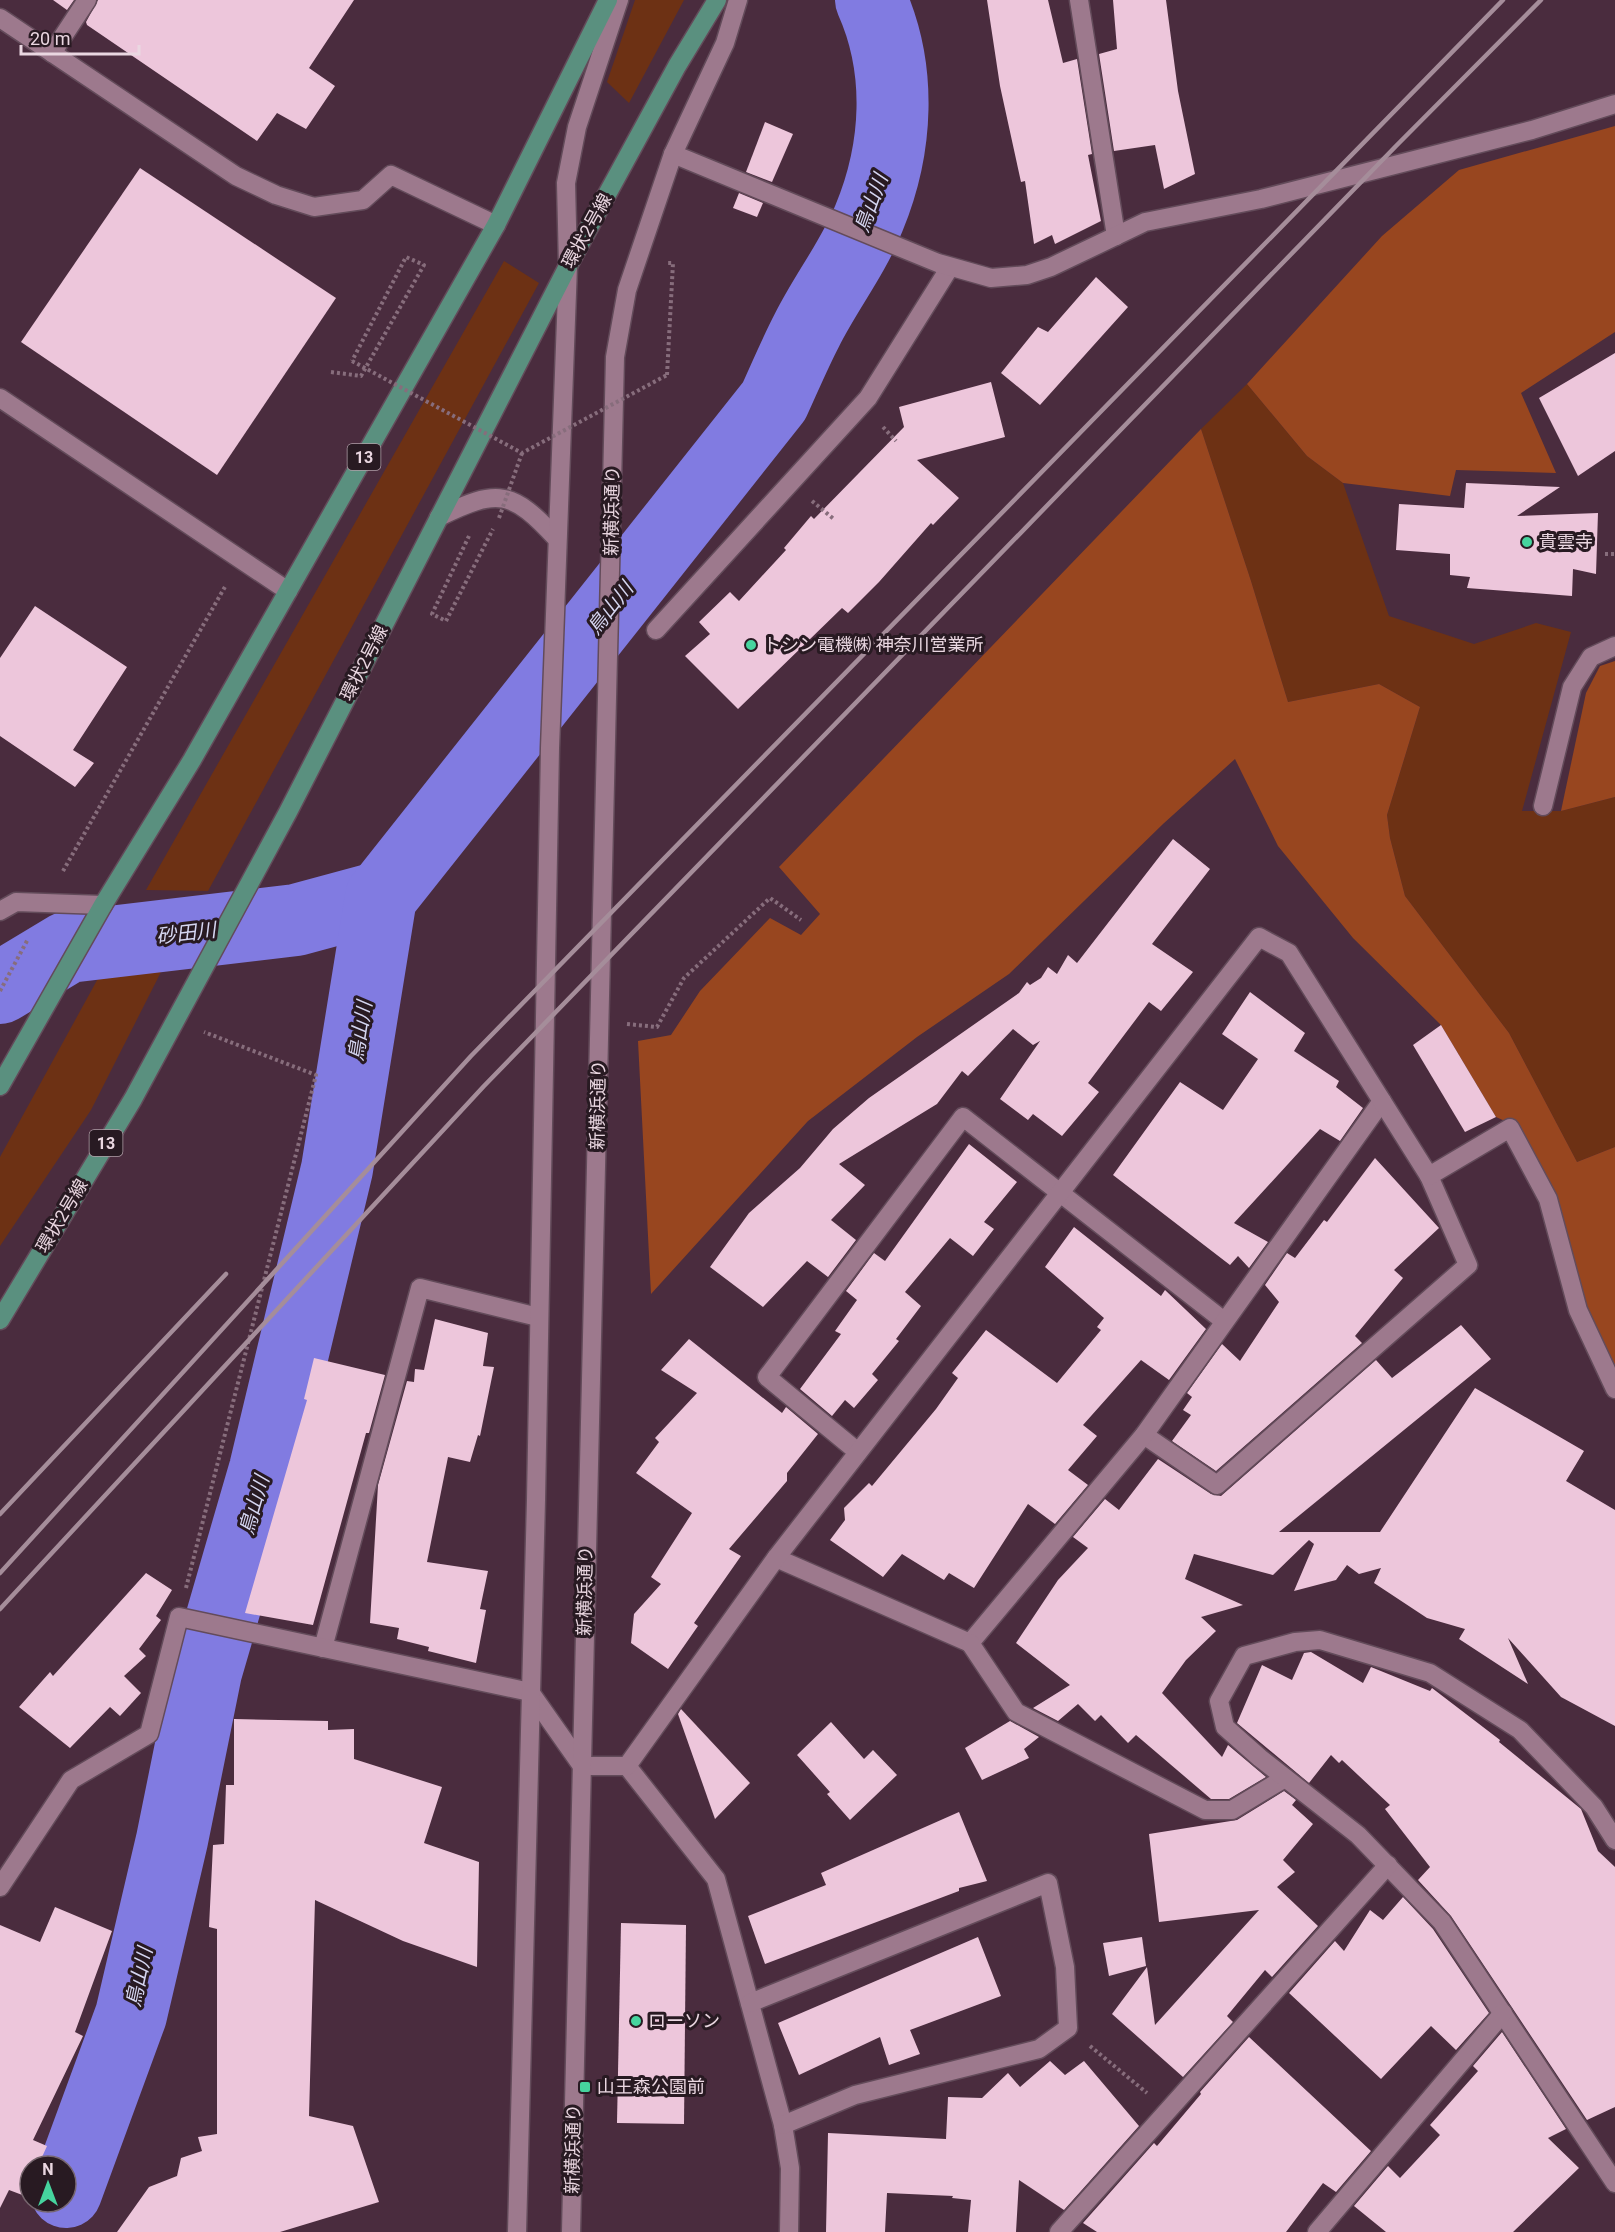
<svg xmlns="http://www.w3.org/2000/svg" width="1615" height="2232" font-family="Roboto,'Noto Sans JP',sans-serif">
  <rect width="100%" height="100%" fill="#4a2c3e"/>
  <g fill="#6d3114">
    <polygon points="635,0 684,0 629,103 607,82"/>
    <polygon points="504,261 539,283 208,891 146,890"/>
    <polygon points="1247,384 1307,456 1343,483 1389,616 1474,644 1536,623 1571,632 1522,811 1561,811 1615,797 1615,1147 1577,1162 1509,1033 1405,896 1390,838 1387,815 1420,707 1379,684 1288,702 1251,581 1201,429"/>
    <polygon points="161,972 91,1110 0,1246 0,1157 101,973"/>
  </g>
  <g fill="#98461f">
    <polygon points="1615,126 1615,332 1521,393 1556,473 1456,470 1450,496 1343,483 1307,456 1247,384 1382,236 1459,170"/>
    <polygon points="1201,429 1251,581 1288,702 1379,684 1420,707 1387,815 1390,838 1405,896 1509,1033 1577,1162 1615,1147 1615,1373 1584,1310 1516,1126 1496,1117 1441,1025 1353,938 1278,846 1235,759 1163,824 1009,974 917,1037 808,1121 651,1294 638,1041 671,1035 700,991 770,918 801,935 820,914 779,867"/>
    <polygon points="1615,661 1615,797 1561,811 1586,693 1600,666"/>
  </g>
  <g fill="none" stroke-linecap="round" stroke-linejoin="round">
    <g stroke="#817be1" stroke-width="72">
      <polyline points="0,988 68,947 296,920 381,897"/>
      <path d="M66,2192L131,2015L172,1840L206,1672L265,1469L337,1169L381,897L774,401C785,377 795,353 807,330C826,292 853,258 869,218C898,148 902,69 871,0"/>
    </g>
  </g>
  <g fill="#edc6db">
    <polygon points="53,0 74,0 67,10"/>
    <polygon points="98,0 354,0 309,68 335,86 306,129 277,113 257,141 87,25 86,22"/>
    <polygon points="987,0 1048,0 1063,63 1077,59 1092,154 1088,155 1101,221 1055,244 1052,235 1034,244 1025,181 1021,182 1000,86"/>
    <polygon points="1113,0 1166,0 1178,91 1195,174 1164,189 1155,145 1114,151 1099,54 1117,49"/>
    <polygon points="765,122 793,134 772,182 746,172"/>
    <polygon points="140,168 336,298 217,475 21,342"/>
    <polygon points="739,193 763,203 757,217 733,208"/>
    <polygon points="1096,277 1128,307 1040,405 1001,373 1038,327 1048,332"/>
    <polygon points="1615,353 1615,451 1578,476 1539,398"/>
    <polygon points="991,382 1005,437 917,460 959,498 933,525 931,523 879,582 848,613 842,608 738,709 685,656 710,634 699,622 730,592 739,601 786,550 784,548 811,516 814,519 904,427 899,407"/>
    <polygon points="1466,483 1560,487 1517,516 1598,513 1596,574 1573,569 1572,596 1467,588 1470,577 1450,575 1450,554 1396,550 1399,504 1464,508"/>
    <polygon points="35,606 127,667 73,750 94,763 75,787 0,736 0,658"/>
    <polygon points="1173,839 1210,869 1152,944 1193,972 1161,1011 1149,1002 1088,1083 1099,1092 1062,1136 1033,1114 1028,1120 1000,1099 1040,1041 1033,1045 1013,1029 968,1076 962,1071 937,1104 839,1164 865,1185 831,1220 856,1240 828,1277 807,1261 763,1307 710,1267 749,1213 800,1168 833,1129 869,1098 1019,993 1027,982 1030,985 1041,978 1048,967 1057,974 1068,955 1077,963"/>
    <polygon points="1250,992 1305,1033 1294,1051 1339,1081 1336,1087 1363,1108 1340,1141 1320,1129 1234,1223 1268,1242 1249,1268 1238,1256 1230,1265 1113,1175 1180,1082 1223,1110 1258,1059 1222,1034"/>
    <polygon points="1441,1025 1496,1117 1465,1132 1413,1045"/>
    <polygon points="969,1144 1017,1182 984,1222 994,1229 973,1256 950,1238 905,1292 921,1306 896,1339 899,1341 872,1374 878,1380 854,1408 845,1400 832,1416 800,1389 841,1334 835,1331 857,1300 846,1291 874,1253 885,1261"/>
    <polygon points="1375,1158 1439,1228 1394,1270 1403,1278 1355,1336 1362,1343 1216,1471 1172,1441 1191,1415 1183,1410 1192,1397 1187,1393 1222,1344 1240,1361 1279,1302 1265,1285 1287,1253 1295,1258 1324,1220 1327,1222"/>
    <polygon points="1074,1227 1161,1296 1165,1290 1206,1329 1169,1380 1141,1360 1083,1425 1097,1436 1068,1470 1088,1485 1055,1524 1028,1504 974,1588 949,1573 944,1580 902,1554 883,1577 830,1540 845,1520 844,1508 869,1483 872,1486 936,1409 958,1378 952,1373 986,1330 1057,1383 1101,1330 1097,1327 1104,1318 1045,1267"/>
    <polygon points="435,1319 488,1333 483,1366 494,1367 480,1436 478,1435 470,1462 448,1457 427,1562 488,1571 480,1609 486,1610 476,1663 428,1651 429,1647 397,1639 399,1628 370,1623 378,1485 407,1381 414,1382 415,1369 424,1370"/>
    <polygon points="1461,1325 1491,1359 1279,1532 1380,1532 1475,1388 1584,1451 1566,1481 1615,1510 1615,1726 1561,1697 1508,1638 1528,1684 1459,1639 1465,1629 1427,1618 1374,1583 1381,1568 1359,1574 1347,1565 1336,1580 1294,1591 1314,1544 1309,1540 1273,1575 1194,1554 1185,1579 1243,1605 1201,1617 1216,1631 1186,1660 1162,1693 1222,1757 1228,1745 1266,1777 1229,1799 1211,1799 1136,1735 1128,1743 1101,1715 1095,1721 1078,1704 1058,1721 1033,1708 1070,1685 1016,1643 1058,1580 1088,1548 1073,1537 1105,1499 1119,1510 1158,1459 1211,1494 1221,1496 1376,1360 1392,1378"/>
    <polygon points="689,1339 782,1413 786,1407 818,1434 787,1473 787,1481 729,1549 741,1556 694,1623 698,1626 668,1669 631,1643 634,1614 661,1584 651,1577 692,1513 636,1473 659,1442 655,1438 697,1393 661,1370"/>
    <polygon points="314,1358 385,1375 369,1433 366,1433 313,1625 245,1613 307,1400 304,1399"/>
    <polygon points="146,1573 172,1590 156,1616 161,1620 139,1649 146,1656 124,1676 141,1693 120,1716 110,1707 70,1748 19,1707 50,1672 53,1676"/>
    <polygon points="1311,1652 1363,1683 1371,1667 1430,1691 1432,1688 1500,1740 1499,1742 1581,1809 1598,1851 1615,1867 1615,2107 1587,2120 1451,1916 1418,1880 1430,1867 1385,1809 1390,1805 1342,1760 1339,1763 1331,1755 1309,1783 1237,1723 1262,1665 1292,1680 1304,1653"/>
    <polygon points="681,1709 750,1783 715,1819 678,1714"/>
    <polygon points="234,1719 328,1721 328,1730 354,1729 354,1759 442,1787 424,1843 479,1862 477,1967 403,1941 315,1900 309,2116 353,2126 379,2202 280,2232 117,2232 149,2187 177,2176 181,2158 202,2151 198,2137 217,2134 217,1929 209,1927 213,1845 224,1844 226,1785 234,1785"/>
    <polygon points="1010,1721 1039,1737 1024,1749 1029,1758 982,1780 965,1748"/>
    <polygon points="831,1722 864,1759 873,1750 897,1775 850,1820 827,1794 830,1792 797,1755"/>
    <polygon points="1284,1791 1296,1800 1292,1805 1313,1824 1283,1860 1295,1872 1277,1887 1318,1926 1272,1977 1265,1970 1227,2016 1233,2022 1183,2077 1112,2014 1147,1967 1155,2025 1259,1910 1159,1922 1149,1834 1237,1820"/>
    <polygon points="959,1812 987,1881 959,1888 959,1891 765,1964 748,1916 826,1885 821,1873"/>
    <polygon points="1403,1897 1433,1929 1489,2013 1456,2050 1431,2026 1381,2079 1289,1993 1335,1941 1344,1951 1370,1910 1383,1920"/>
    <polygon points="55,1907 112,1931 75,2032 83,2036 33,2140 47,2146 38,2166 30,2166 30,2184 25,2196 9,2190 0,2208 0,1925 40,1942"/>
    <polygon points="621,1923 686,1925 684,2124 617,2123"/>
    <polygon points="978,1937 1001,1996 910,2030 920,2054 889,2065 880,2037 799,2075 778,2023"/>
    <polygon points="1142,1937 1146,1966 1109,1976 1103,1943"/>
    <polygon points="1502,2032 1566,2129 1548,2138 1579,2168 1513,2232 1386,2232 1354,2206 1388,2166 1400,2178 1440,2135 1430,2125 1478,2071 1473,2066"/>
    <polygon points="1249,2037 1371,2151 1336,2192 1323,2183 1286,2232 1097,2232 1083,2223 1154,2143 1157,2146 1201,2094 1200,2092"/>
    <polygon points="1050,2061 1065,2075 1084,2061 1139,2126 1064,2210 1019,2180 1016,2232 968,2232 971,2200 952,2198 953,2196 887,2193 885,2232 826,2232 828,2133 946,2139 948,2097 982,2098 1008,2073 1020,2087"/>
  </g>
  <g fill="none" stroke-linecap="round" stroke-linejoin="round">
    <g stroke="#634b5a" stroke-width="21">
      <g id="service">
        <polyline points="0,18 236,176 276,195 314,207 363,200 391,175 496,225"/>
        <polyline points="52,53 87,0"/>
        <polyline points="656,630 868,398 950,267"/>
        <polyline points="1543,806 1572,687 1591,657 1615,646"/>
      </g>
    </g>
    <g stroke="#634b5a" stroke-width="21">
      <g id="minor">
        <polyline points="1079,0 1116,236"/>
        <polyline points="673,154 938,263 991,278 1027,275 1051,267 1145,222 1261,199 1532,130 1615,104"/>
        <polyline points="0,398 288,591"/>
        <polyline points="0,911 16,902 103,905"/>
        <polyline points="1144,1435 1217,1485 1468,1265 1429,1176"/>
        <polyline points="858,1452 767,1377 963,1117 1224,1321"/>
        <polyline points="776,1558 970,1643 1144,1435 1382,1101"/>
        <polyline points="970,1643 1016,1712 1205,1810 1232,1810 1285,1778"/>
        <polyline points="323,1648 420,1288 538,1317"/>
        <polyline points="627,1766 716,1879 783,2125 790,2168 789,2232"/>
        <polyline points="1615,1840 1594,1807 1520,1730 1430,1673 1320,1640 1295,1642 1244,1656 1219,1701 1225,1727 1260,1758 1358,1835 1442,1922 1615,2183"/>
        <polyline points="0,1887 71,1780 149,1734 179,1617 530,1692 582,1766 627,1766 776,1558 1259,937 1289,953 1429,1176 1510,1128 1548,1199 1578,1310 1615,1389"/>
        <polyline points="750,2003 1048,1883 1065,1967 1068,2028 1039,2049 855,2095 783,2125"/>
        <polyline points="1059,2232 1388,1865"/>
        <polyline points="1317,2232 1503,2013"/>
      </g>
    </g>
    <g stroke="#634b5a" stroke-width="21">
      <g id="tertiary">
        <path d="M439,517C498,488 512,490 557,539"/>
        <polyline points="517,2232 536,1500 550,748 568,266 566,183 577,127 619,0"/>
        <polyline points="571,2232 615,357 627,290 673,154 725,43 738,0"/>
      </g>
    </g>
    <g stroke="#634b5a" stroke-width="21">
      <g id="primary">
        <polyline points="0,1086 103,905 192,760 496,225 608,0"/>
        <polyline points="0,1320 133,1099 288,812 568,266 677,66 717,0"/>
      </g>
    </g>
    <g stroke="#876d7c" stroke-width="4" stroke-dasharray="3 3" stroke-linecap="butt">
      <polyline points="331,372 361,376 424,265 406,257 352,361"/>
      <polyline points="667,375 673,263 668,263"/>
      <polyline points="883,427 896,441"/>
      <polyline points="812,501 835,520"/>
      <polyline points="469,536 432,614 446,621 493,529"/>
      <polyline points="1605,554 1615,554"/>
      <polyline points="63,871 226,585"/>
      <polyline points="0,991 28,939"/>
      <polyline points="627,1024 657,1027 684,978 770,898 801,920"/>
      <polyline points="186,1588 316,1075 204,1032"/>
      <polyline points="1090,2046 1147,2093"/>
    </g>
    <use href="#service" stroke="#9d798d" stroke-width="18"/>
    <use href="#minor" stroke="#9d798d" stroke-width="18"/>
    <use href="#tertiary" stroke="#9d798d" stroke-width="18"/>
    <use href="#primary" stroke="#5a907f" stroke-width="18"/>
    <g stroke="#a58d9a" stroke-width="4.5">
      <polyline points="0,1514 226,1274"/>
      <polyline points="0,1573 471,1056 1503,0"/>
      <polyline points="0,1609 484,1086 1396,146 1541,0"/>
    </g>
    <g stroke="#876d7c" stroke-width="4" stroke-dasharray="3 3" stroke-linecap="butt">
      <polyline points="352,361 522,453 667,375"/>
      <polyline points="499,518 522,453"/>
    </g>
  </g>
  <g fill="#46d49e" stroke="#281a22" stroke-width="2">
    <circle cx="1527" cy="542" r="6"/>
    <circle cx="751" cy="645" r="6"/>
    <circle cx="636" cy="2021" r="6"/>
    <rect x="579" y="2081" width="12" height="12" rx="3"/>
  </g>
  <g text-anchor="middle" stroke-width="6" stroke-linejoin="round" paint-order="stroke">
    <g fill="#281a22" stroke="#b09ea8" stroke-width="1.5">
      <rect x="347.5" y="444" width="33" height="26" rx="4.5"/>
      <rect x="89.5" y="1130" width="33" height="26" rx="4.5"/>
    </g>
    <g font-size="16" font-weight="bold" fill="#ead7e1">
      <text x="364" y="463">13</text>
      <text x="106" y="1149">13</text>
    </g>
    <g font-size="18" fill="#ead7e1" stroke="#281a22">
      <text transform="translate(587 231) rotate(-61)" y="6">環状2号線</text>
      <text transform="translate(612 511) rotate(-89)" y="6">新横浜通り</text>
      <text transform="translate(364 663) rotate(-63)" y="6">環状2号線</text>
      <text transform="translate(598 1105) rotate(-89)" y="6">新横浜通り</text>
      <text transform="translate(62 1216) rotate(-59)" y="6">環状2号線</text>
      <text transform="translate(585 1591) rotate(-89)" y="6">新横浜通り</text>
      <text transform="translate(573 2149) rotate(-89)" y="6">新横浜通り</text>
    </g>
    <g font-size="18" fill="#ead7e1" stroke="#281a22" text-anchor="start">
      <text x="1539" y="548">貴雲寺</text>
      <text x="763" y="651">トシン電機㈱ 神奈川営業所</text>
      <text x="648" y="2027">ローソン</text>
      <text x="597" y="2093">山王森公園前</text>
    </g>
    <g font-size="20" font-style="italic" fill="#d5d6f1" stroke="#281a22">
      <text transform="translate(871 203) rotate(-70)" y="7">鳥山川</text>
      <text transform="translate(610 608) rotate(-52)" y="7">鳥山川</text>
      <text transform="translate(186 933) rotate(-7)" y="7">砂田川</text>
      <text transform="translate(360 1031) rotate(-81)" y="7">鳥山川</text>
      <text transform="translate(254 1505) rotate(-74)" y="7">鳥山川</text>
      <text transform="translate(139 1977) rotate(-78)" y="7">鳥山川</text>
    </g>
  </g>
  <g transform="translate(48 2184)"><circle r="28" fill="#281a22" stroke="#76666e" stroke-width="1.5"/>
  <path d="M0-4.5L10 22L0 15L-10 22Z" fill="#46d49e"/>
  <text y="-9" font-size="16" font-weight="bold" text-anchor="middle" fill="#ead7e1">N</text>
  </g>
  <path d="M21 45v9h118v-9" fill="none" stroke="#ead7e1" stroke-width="3"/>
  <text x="30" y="45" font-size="18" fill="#ead7e1" stroke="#281a22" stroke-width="4.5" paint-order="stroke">20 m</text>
</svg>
